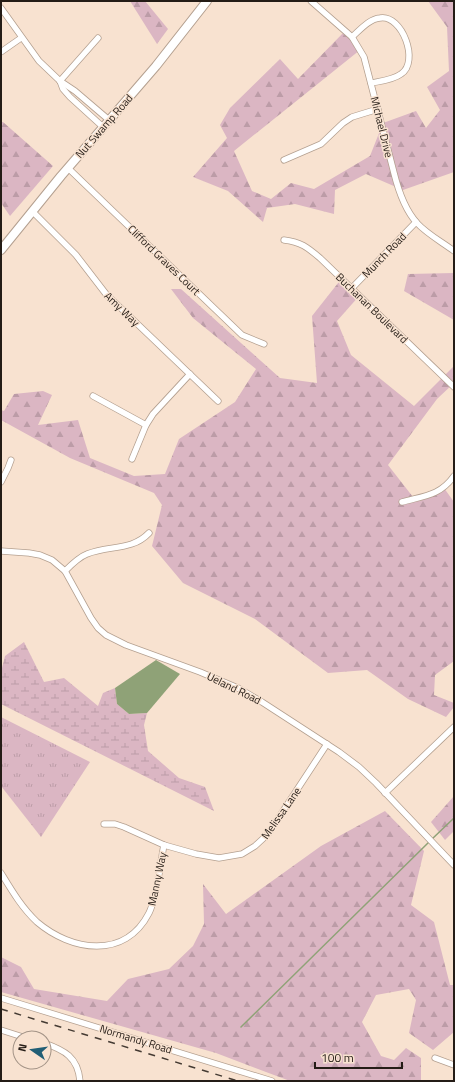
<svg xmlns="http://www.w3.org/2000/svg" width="455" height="1082" font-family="'Titillium Web',sans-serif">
  <defs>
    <pattern id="grass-tufts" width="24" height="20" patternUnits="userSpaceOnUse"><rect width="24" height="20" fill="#dbb6c3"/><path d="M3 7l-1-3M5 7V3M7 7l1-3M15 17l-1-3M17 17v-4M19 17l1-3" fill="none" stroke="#bc9ca7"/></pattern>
    <pattern id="forest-firs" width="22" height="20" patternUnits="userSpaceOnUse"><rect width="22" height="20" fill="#dbb6c3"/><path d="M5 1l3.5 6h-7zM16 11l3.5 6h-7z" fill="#bc9ca7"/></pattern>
    <pattern id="wetland-marsh" width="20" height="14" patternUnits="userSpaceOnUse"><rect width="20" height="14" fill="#dbb6c3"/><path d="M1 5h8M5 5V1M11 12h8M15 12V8" fill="none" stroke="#bc9ca7"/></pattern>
  </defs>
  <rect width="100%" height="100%" fill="#f8e2d0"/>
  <polygon fill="url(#grass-tufts)" points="1,717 90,762 41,837 1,786"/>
  <g fill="url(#forest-firs)">
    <polygon points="130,1 145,1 168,29 157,44"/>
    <polygon points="428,1 454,1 454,172 403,190 366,174 335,190 334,214 295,204 267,208 263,222 228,191 193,177 227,138 220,125 230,108 280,59 298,79 345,31 360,50 234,151 252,191 271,199 291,183 314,189 370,156 383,123 416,111 426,128 440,110 427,87 449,71 447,27"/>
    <polygon points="1,122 3,122 53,166 10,216 1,203"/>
    <polygon points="454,273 454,320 404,291 408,274"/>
    <polygon points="342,278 360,295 337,321 351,355 414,406 454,366 454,383 437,399 388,465 413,497 444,488 454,502 454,661 435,675 434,695 454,703 454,707 446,717 408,699 367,670 328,673 255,619 183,583 152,546 162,505 154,493 70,458 1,420 1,410 4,411 14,394 43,391 52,395 38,425 78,420 90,458 134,476 165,474 179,439 235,402 256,369 193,318 171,289 181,289 280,378 317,383 312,316"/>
    <polygon points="454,796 454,831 445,840 431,822"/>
    <polygon points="385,811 424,851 411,905 434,922 450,985 454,985 454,1032 433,1050 409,1033 416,1000 409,989 376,995 362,1022 381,1056 394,1060 406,1048 421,1058 421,1081 290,1081 216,1053 1,992 1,957 21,967 34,989 107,1001 128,979 169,969 193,946 204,924 203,884 226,914 321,846"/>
  </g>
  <polygon fill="url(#wetland-marsh)" points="24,642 44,682 64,678 98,706 103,693 115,688 117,704 129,714 147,713 144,725 148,751 179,778 205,787 214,811 1,704 1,672 5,656"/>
  <polygon fill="#8fa277" points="156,660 180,674 147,713 129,714 117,704 115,688"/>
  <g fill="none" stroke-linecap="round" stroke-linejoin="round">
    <g stroke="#8fa277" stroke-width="1.5">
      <polyline points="432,839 454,818"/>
      <polyline points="241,1027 429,842"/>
    </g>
    <g stroke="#b4a090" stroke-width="7">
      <g id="minor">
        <path d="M311,1L352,37L364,57L394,173C398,189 405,210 417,223C427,234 442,242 454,251"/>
        <polyline points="1,8 39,61 60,81 63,89 70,97 103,127"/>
        <path d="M352,37C360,30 369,19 380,18C402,14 420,62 401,74C393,80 381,81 371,83"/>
        <polyline points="1,52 21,38"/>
        <polyline points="60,81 75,91 109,120"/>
        <polyline points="60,81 98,38"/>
        <polyline points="284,160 321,144 343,123 352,117 378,109"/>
        <polyline points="68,168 242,335 264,344"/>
        <polyline points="33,212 76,255 106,294 218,401"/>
        <path d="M284,240C301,242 307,247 320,258L454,387"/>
        <polyline points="351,289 416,222"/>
        <polyline points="93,396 146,425"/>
        <polyline points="132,459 146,425 153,414 190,374"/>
        <polyline points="1,482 8,468 11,460"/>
        <path d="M402,502C423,496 440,496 454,476"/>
        <polyline points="1,551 29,553 40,555 52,560 65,571 91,618 98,628 106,635 126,645 200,672 238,688 262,702 339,752 359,767 376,783 454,865"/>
        <path d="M65,571C72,564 79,557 87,554C109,545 132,551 149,533"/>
        <polyline points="385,793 454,727"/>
        <polyline points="104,824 115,824 124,827 164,845 196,854 219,858 242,854 255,846 268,834 327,744"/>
        <path d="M1,873C12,891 22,908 37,922C71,951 125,960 149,913C157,897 160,864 164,845"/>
        <polyline points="1,998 272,1081"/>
        <polyline points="1,1030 26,1038"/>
        <path d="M44,1043C64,1050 78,1057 80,1081"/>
        <polyline points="435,1058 454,1065"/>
      </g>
    </g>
    <g stroke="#b4a090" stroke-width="10">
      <polyline id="secondary" points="1,250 61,176 156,66 207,1"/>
    </g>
    <use href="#minor" stroke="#fff" stroke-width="5.5"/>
    <use href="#secondary" stroke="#fff" stroke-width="8"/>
    <polyline stroke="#453b33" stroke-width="1.5" stroke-dasharray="7 7" stroke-linecap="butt" points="1,1009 238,1081"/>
  </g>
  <g text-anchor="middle" stroke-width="3" stroke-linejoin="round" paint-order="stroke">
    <g font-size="11" fill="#241c16" stroke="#f8e2d0">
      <text transform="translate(104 126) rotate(-49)" y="4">Nut Swamp Road</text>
      <text transform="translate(382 127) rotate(76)" y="4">Michael Drive</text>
      <text transform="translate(384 255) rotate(-46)" y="4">Munch Road</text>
      <text transform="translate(164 260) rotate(44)" y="4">Clifford Graves Court</text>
      <text transform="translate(372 308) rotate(44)" y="4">Buchanan Boulevard</text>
      <text transform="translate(122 309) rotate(44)" y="4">Amy Way</text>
      <text transform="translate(234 688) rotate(26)" y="4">Ueland Road</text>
      <text transform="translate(281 813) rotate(-55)" y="4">Melissa Lane</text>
      <text transform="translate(157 879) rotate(-78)" y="4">Manny Way</text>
      <text transform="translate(136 1039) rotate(17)" y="4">Normandy Road</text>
    </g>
  </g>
  <rect width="455" height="1082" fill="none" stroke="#241c16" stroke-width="4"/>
  <g transform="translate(32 1050) rotate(283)"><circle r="19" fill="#f8e2d0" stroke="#a39386"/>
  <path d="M0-3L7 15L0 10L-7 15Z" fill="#215e75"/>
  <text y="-6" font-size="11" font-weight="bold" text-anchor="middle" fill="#241c16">N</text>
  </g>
  <path d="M315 1062v6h87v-6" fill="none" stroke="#241c16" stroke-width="2"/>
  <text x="321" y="1062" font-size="12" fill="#241c16" stroke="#f8e2d0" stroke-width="3" paint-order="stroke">100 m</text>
</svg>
